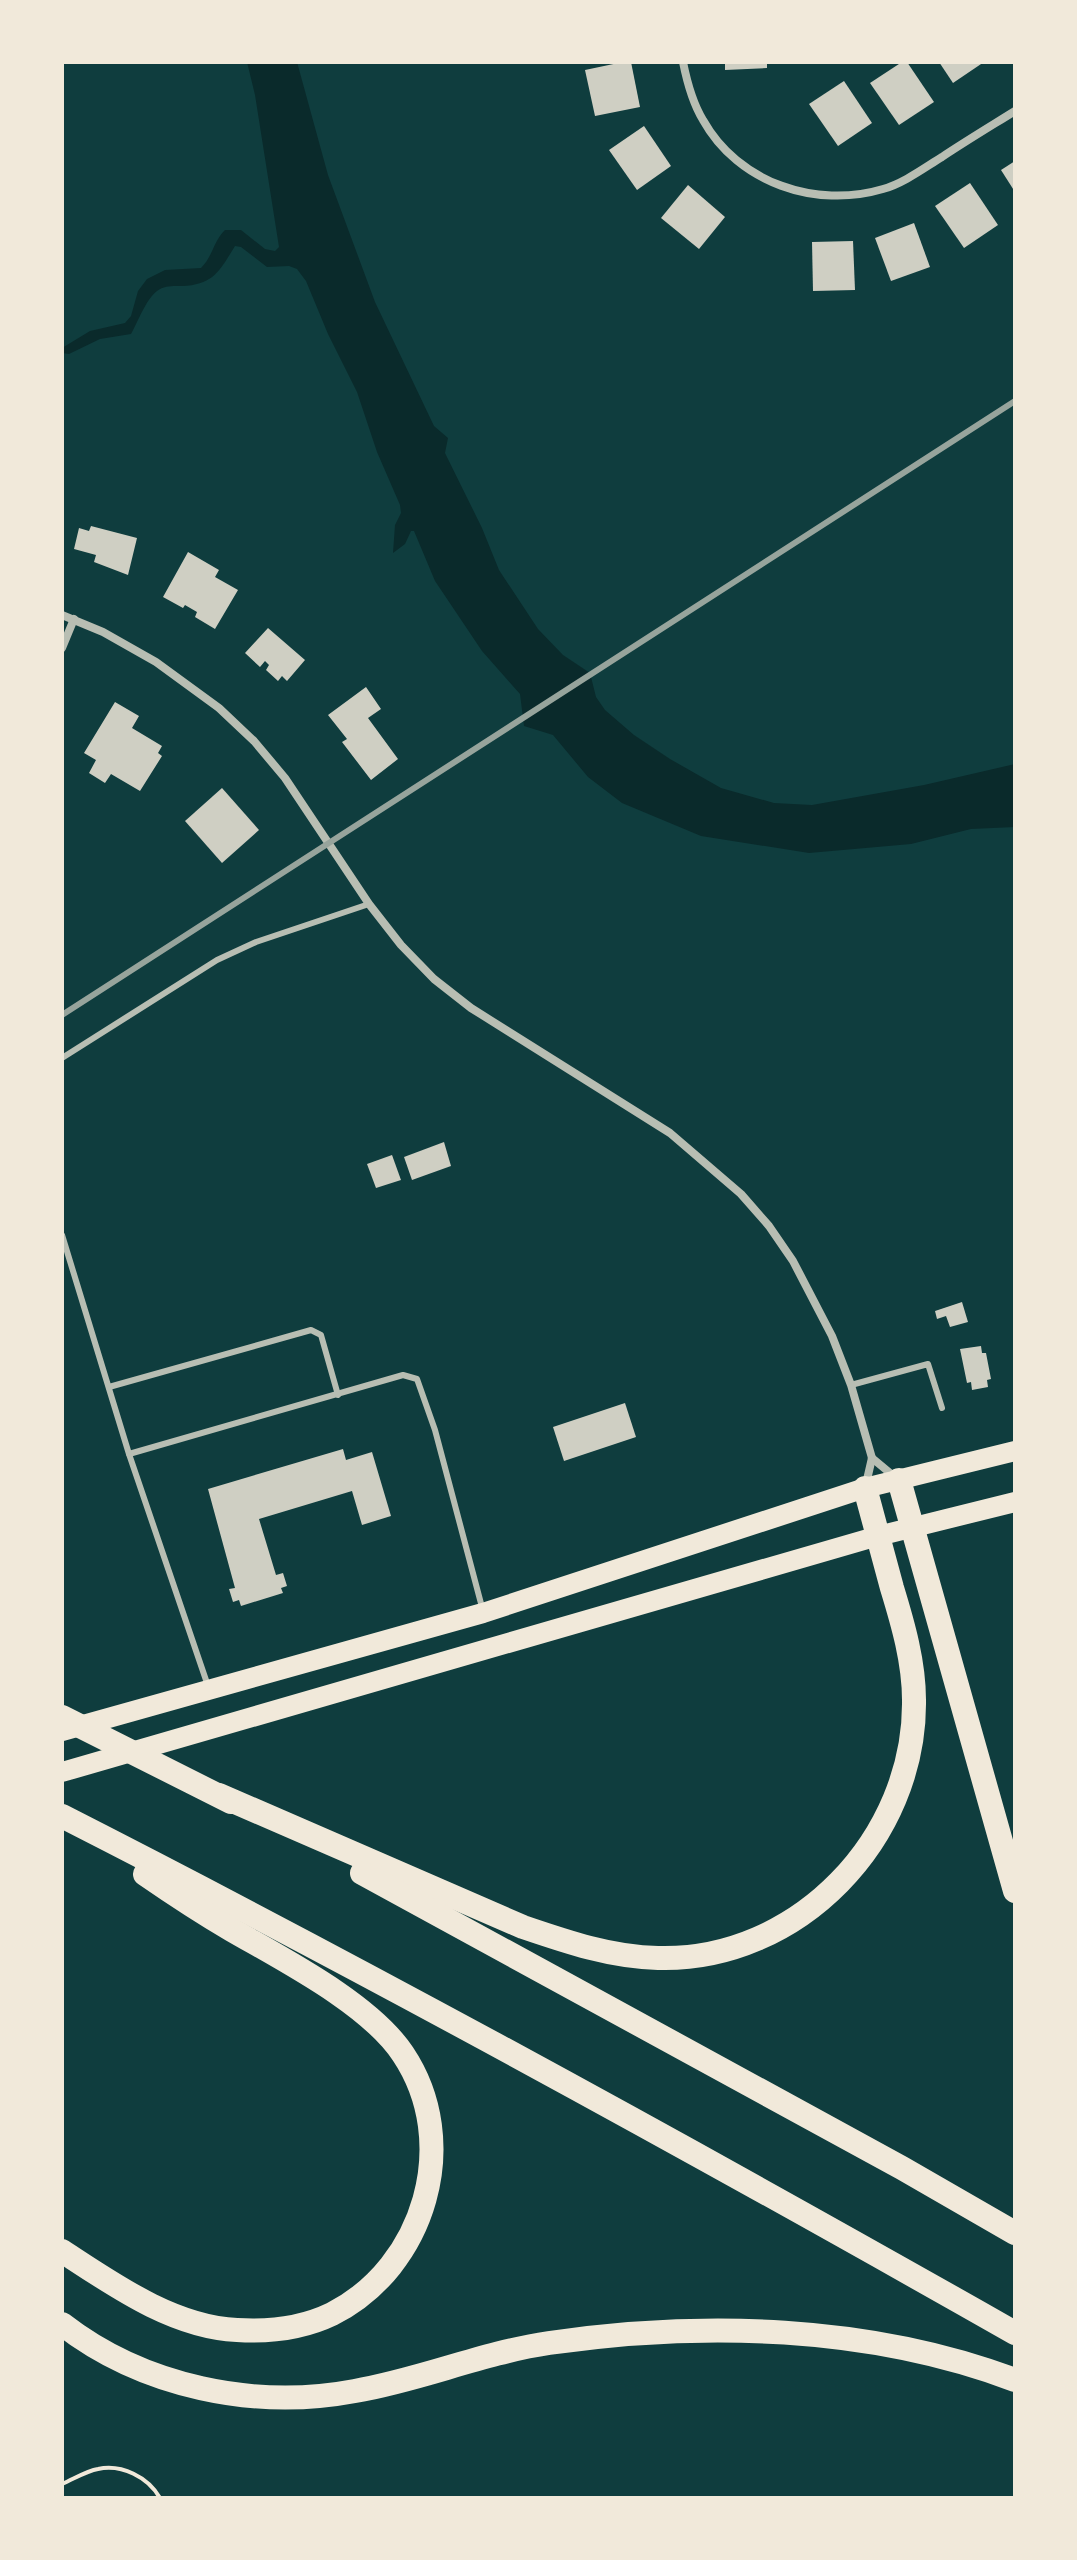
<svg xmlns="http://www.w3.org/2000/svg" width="1077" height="2560" font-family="Roboto,sans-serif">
  <rect width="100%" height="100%" fill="#0f3d3e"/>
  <path fill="#0a2a2b" d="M247,62H297L328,175L375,302L434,426L448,438L445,453L482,528L499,570L538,629L563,655L590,673L596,697L605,710L634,735L670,759L721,788L774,803L812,805L924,785L1015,764V827L971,829L911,844L809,853L701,836L622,803L588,777L553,735L524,726L520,694L482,651L435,581L414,531H411L405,544L393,553L395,525L401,513L400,505L377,452L357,392L328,334L306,281L297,269L289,266L267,267L241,247L235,246C220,270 214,285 182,286C174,286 165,285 157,291C146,299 138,322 131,334L100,339L69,354L62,353V348L90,331L125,323L131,316L138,291L147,279L165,270L201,268C213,256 213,242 225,230H241L265,249L275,251L279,247L255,95Z"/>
  <g fill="#cfcfc3">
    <polygon points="623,62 631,62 640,107 595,116 585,70"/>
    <polygon points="725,62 767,62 767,68 725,70"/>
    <polygon points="902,62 907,62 934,102 899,125 870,83"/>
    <polygon points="939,62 984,62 953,83"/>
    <polygon points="844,81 872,123 838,146 809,104"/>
    <polygon points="644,126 671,166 637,190 609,150"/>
    <polygon points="1015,161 1015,192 1001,170"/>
    <polygon points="970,183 998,225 964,248 935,206"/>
    <polygon points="688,185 725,217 699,249 661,218"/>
    <polygon points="914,223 930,267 891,281 875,238"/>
    <polygon points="853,241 855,290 813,291 812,242"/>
    <polygon points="91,526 137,538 128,575 94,562 96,555 74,549 79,528 89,531"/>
    <polygon points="188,552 219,570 215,577 238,590 215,629 195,617 197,612 185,605 183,608 163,597"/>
    <polygon points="268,628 305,660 287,681 282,676 278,681 266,670 269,665 265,661 260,667 245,653"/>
    <polygon points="366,687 381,709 368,718 398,759 371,780 342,742 347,739 328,715"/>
    <polygon points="115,702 139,716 132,728 162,746 158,753 162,756 140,791 111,774 105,783 89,773 96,760 84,753"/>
    <polygon points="222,788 259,830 222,863 185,821"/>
    <polygon points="444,1142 451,1166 412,1180 404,1157"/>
    <polygon points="392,1155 401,1180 376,1188 367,1164"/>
    <polygon points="962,1302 968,1322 950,1327 946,1316 937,1319 935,1311"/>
    <polygon points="981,1346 982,1353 986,1353 991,1379 987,1380 988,1387 972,1390 971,1382 967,1383 960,1349"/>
    <polygon points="625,1403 636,1437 564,1461 553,1427"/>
    <polygon points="343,1449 346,1460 372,1452 391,1516 362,1525 352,1491 259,1519 276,1575 283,1573 287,1586 281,1588 283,1593 241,1606 239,1600 233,1602 229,1589 235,1588 208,1489"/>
  </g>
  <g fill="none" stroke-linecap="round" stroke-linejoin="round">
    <path stroke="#f1e9da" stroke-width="4" d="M62,2484C74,2479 86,2471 98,2469C122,2464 148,2477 160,2498"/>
    <g stroke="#b8beb3" stroke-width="6">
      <polyline points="62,1058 217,960 256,942 369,904"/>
      <polyline points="62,1235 129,1454 208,1686"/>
      <polyline points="851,1385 928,1364 942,1408"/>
      <polyline points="109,1387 311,1330 321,1335 338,1395"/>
      <polyline points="129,1454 403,1375 417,1379 435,1430 483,1611"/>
    </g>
    <g stroke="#b8beb3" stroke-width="8">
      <path d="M683,62C687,82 692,102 703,120C738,183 816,209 883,189C904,183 924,168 942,157C966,141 991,126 1015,111"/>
      <polyline points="62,615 103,632 156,662 219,708 254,741 285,778 369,904 401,945 434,979 471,1008 670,1133 741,1194 769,1226 793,1261 832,1336 851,1385 872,1458 866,1484"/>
      <polyline points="62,648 74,619"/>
      <polyline points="872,1458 896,1478"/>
    </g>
    <g stroke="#f1e9da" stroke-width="20">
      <polyline points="62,1731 483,1613 865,1488 1015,1451"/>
      <polyline points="62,1772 878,1536 1015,1502"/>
    </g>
    <g stroke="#f1e9da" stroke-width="24">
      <polyline points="899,1480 1015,1891"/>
      <polyline points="62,1717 231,1802"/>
      <path d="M219,1795L523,1927C567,1942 611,1957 658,1958C798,1962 916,1838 914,1700C914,1662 903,1624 892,1588C883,1555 874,1522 865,1488"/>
      <path d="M62,1816C384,1980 701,2155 1015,2333"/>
      <polyline points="362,1873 902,2168 1015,2233"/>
      <path d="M62,2251C114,2285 173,2327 237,2330C269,2332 303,2328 332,2314C425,2267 462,2142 403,2054C370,2004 284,1960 232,1930C203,1913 174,1894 145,1874"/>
      <path d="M62,2324C143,2387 255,2410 355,2391C420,2380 482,2353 549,2343C702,2321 869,2325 1015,2380"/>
    </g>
    <polyline stroke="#97a49c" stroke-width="6" points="62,1015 1015,401"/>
  </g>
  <rect width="1077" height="2560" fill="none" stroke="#f1e9da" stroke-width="128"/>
</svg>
